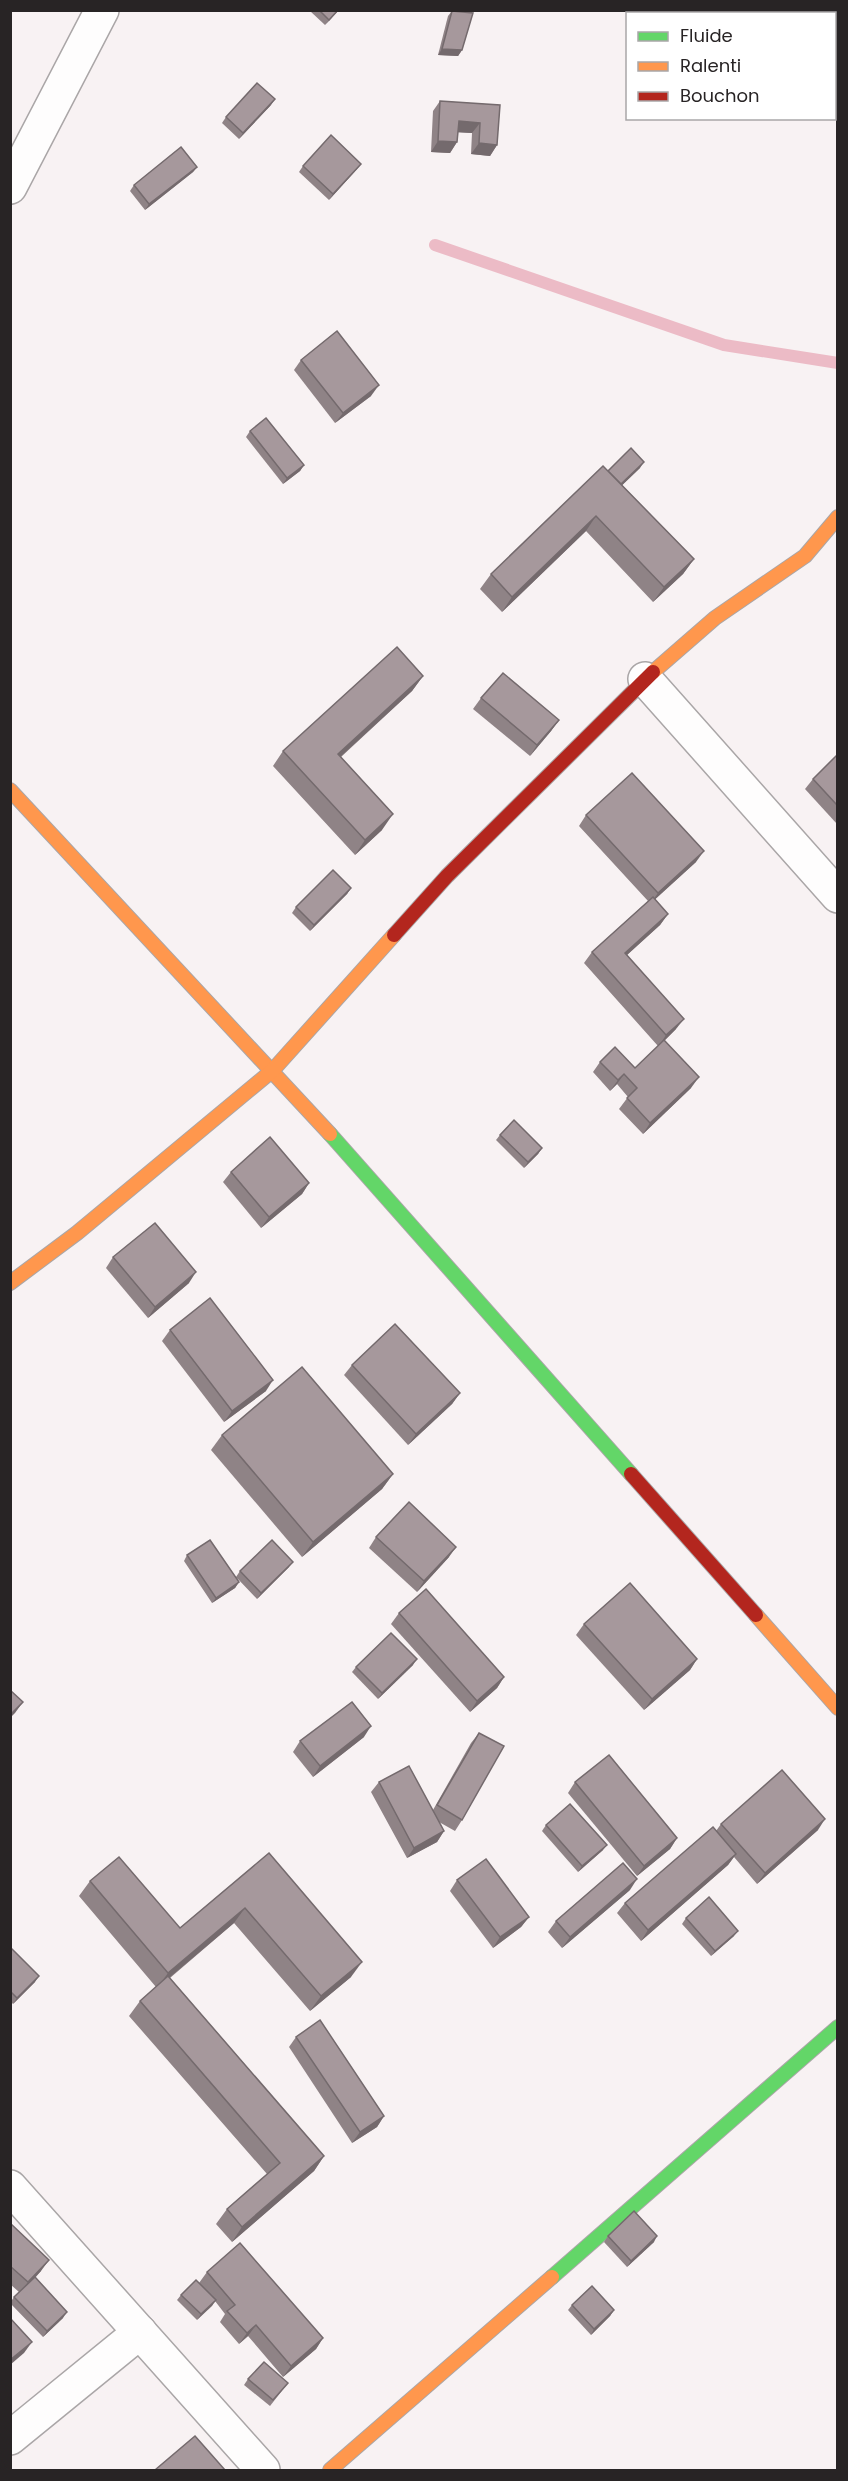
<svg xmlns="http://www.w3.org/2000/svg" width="848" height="2481" font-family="Poppins,sans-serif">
  <rect width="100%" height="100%" fill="#f8f2f3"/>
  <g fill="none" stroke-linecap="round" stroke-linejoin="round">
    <polyline stroke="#ecbbc6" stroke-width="12" points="435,245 724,345 838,363"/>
    <g stroke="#aaa6a7" stroke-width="36">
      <g id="street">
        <polyline points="10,187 102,10"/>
        <polyline points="645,679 838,896"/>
        <polyline points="10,2187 263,2470"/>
        <polyline points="10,2438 140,2332"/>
      </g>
    </g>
    <g stroke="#aaa6a7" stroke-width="16">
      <g id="fast">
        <polyline points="330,1134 631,1474"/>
        <polyline points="552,2277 838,2027"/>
      </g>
    </g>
    <g stroke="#aaa6a7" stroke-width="16">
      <g id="slow">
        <polyline points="653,672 715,618 805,556 838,517"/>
        <polyline points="10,790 330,1134"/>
        <polyline points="10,1283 77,1233 273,1070 394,935"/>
        <polyline points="756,1615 838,1708"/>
        <polyline points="330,2470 552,2277"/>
      </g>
    </g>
    <g stroke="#aaa6a7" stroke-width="16">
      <g id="jam">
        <polyline points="394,935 447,876 653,672"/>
        <polyline points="631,1474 756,1615"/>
      </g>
    </g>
    <use href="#street" stroke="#fefdfd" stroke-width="33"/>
    <use href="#fast" stroke="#63d668" stroke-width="14"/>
    <use href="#slow" stroke="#ff974d" stroke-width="14"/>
    <use href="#jam" stroke="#b3261e" stroke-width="14"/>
  </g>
  <g fill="#8f8386">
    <polygon points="310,10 339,10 325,25 310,11"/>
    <polygon points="452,11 462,50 458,56 438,55 448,16"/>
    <polygon points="440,101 500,105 497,145 490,156 471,154 472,133 458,132 457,142 450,153 431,152 433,111"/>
    <polygon points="271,105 239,139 222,123 226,117"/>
    <polygon points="303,166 357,169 329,200 299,172"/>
    <polygon points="197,167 193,172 145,210 130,191 134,185"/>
    <polygon points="301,360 371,396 335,423 294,370"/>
    <polygon points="250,431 304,465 300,471 283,484 246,437"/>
    <polygon points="640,468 622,485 694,559 683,574 653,602 586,531 502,612 480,589 491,574 608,471"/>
    <polygon points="423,676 412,691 341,757 382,830 355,855 273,766 283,751"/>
    <polygon points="481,698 559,720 551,731 530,756 473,709"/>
    <polygon points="837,755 837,824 805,789 813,779"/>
    <polygon points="586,815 696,862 655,899 668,914 660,925 627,955 676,1029 664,1041 691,1088 643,1134 619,1109 628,1097 617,1084 610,1091 593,1072 600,1062 635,1068 658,1046 584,963 592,952 648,901 579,826"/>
    <polygon points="351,888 347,894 310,931 292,913 296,907"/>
    <polygon points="500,1135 542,1148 538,1154 524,1168 496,1140"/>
    <polygon points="231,1172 309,1183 302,1194 261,1228 223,1182"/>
    <polygon points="113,1257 189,1283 148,1318 106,1268"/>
    <polygon points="170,1330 266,1391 224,1422 162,1341"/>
    <polygon points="352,1365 460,1393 452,1404 408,1445 344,1375"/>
    <polygon points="222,1435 393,1474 382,1489 302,1557 211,1450"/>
    <polygon points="376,1537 449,1557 417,1592 369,1548"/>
    <polygon points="187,1555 236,1577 240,1571 289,1567 257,1599 237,1578 239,1582 235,1588 212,1603 184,1561"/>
    <polygon points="399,1613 504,1677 497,1688 470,1712 391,1624"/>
    <polygon points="584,1624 697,1659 690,1670 644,1710 576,1635"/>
    <polygon points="413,1665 378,1699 352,1672 356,1667"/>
    <polygon points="479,1733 462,1820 455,1831 439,1822 444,1831 437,1842 407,1858 371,1792 379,1782 433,1810 471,1743"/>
    <polygon points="364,1737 313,1777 293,1752 300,1741"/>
    <polygon points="575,1782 677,1838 670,1849 637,1876 568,1793"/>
    <polygon points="721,1824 818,1830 757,1884 734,1857 728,1865 641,1941 617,1913 625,1903 716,1831"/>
    <polygon points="546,1825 603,1850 578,1872 542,1831"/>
    <polygon points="269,1853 351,1977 310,2011 234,1923 170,1978 324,2156 314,2171 232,2242 216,2224 227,2209 267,2174 129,2016 140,2001 156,1987 79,1896 90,1881 180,1928"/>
    <polygon points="457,1880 529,1917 521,1927 493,1948 450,1891"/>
    <polygon points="630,1890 562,1948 548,1932 556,1921"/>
    <polygon points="686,1918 734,1936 711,1956 682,1924"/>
    <polygon points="10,1947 35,1982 13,2004 10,2001"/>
    <polygon points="296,2037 384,2116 377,2127 352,2143 289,2047"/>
    <polygon points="10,2223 41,2271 35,2278 63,2318 43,2337 10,2303 14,2297 19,2292 10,2284"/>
    <polygon points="608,2236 654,2242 627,2267 604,2242"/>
    <polygon points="207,2272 323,2338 316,2349 283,2377 248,2336 239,2344 220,2322 225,2314 215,2301 197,2320 177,2300 181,2295 199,2283"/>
    <polygon points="572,2305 614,2310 610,2316 591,2335 568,2310"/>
    <polygon points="248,2379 288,2383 270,2406 244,2385"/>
  </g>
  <g fill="#746a6d">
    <polygon points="338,10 339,10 325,25 329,20"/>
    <polygon points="442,49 462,50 458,56 438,55"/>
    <polygon points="275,99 271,105 239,139 243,133"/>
    <polygon points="459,121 480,123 472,133 451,132"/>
    <polygon points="438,141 457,142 450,153 431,152"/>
    <polygon points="479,143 497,145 490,156 471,154"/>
    <polygon points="361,164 357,169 329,200 333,194"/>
    <polygon points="197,167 193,172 145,210 149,204"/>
    <polygon points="379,385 371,396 335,423 343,413"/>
    <polygon points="644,462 640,468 612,495 616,489"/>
    <polygon points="304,465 300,471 283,484 287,478"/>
    <polygon points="596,516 586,531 502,612 512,597"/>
    <polygon points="694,559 683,574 653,602 664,587"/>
    <polygon points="423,676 412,691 327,769 338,754"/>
    <polygon points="559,720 551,731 530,756 537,745"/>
    <polygon points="393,814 382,830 355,855 365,840"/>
    <polygon points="704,851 696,862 650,904 658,893"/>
    <polygon points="351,888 347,894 310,931 314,925"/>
    <polygon points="668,914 660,925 617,964 625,953"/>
    <polygon points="684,1019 676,1029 659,1046 666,1035"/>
    <polygon points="624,1074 617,1084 610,1091 618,1080"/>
    <polygon points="699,1077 691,1088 643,1134 650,1123"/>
    <polygon points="542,1148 538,1154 524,1168 528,1162"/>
    <polygon points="309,1183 302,1194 261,1228 269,1217"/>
    <polygon points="196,1272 189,1283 148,1318 155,1307"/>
    <polygon points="273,1380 266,1391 224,1422 232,1411"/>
    <polygon points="460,1393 452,1404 408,1445 416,1434"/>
    <polygon points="393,1474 382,1489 302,1557 313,1542"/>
    <polygon points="456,1547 449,1557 417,1592 424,1581"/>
    <polygon points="293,1562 289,1567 257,1599 261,1593"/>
    <polygon points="239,1582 235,1588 212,1603 216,1598"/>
    <polygon points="417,1659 413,1665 378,1699 382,1693"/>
    <polygon points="697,1659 690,1670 644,1710 652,1699"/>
    <polygon points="504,1677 497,1688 470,1712 477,1701"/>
    <polygon points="23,1702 15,1713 10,1718 10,1715"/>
    <polygon points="371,1726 364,1737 313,1777 320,1766"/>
    <polygon points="825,1819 818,1830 757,1884 765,1873"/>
    <polygon points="444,1831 437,1842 407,1858 414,1848"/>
    <polygon points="677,1838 670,1849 637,1876 644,1866"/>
    <polygon points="607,1845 603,1850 578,1872 582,1866"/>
    <polygon points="736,1854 728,1865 641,1941 648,1930"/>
    <polygon points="637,1879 630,1890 562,1948 570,1937"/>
    <polygon points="245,1908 234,1923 157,1988 168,1973"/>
    <polygon points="529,1917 521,1927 493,1948 500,1937"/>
    <polygon points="738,1931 734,1936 711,1956 715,1951"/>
    <polygon points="362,1962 351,1977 310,2011 321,1996"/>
    <polygon points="39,1976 35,1982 13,2004 17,1998"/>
    <polygon points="384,2116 377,2127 352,2143 360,2132"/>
    <polygon points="324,2156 314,2171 232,2242 242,2227"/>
    <polygon points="657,2236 654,2242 627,2267 631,2261"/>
    <polygon points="49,2260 41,2271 20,2293 28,2282"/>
    <polygon points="216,2300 212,2306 197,2320 201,2314"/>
    <polygon points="614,2310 610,2316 591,2335 594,2329"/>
    <polygon points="67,2312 63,2318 43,2337 47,2331"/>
    <polygon points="256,2325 248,2336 239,2344 247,2333"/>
    <polygon points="323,2338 316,2349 283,2377 291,2366"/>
    <polygon points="32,2342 24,2353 10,2365 10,2360"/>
  </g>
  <g fill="#a6989c" stroke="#746a6d" stroke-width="1.5">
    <polygon points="319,10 338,10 329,20"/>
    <polygon points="452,11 473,13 462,50 442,49"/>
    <polygon points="257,83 275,99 243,133 226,117"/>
    <polygon points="440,101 500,105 497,145 479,143 480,123 459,121 457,142 438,141"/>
    <polygon points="331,135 361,164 333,194 303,166"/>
    <polygon points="181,147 197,167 149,204 134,185"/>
    <polygon points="337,331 379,385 343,413 301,360"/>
    <polygon points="266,418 304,465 287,478 250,431"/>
    <polygon points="631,448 644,462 621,484 608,471"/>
    <polygon points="603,466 694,559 664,587 596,516 512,597 491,574"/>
    <polygon points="397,647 423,676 338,754 393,814 365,840 283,751"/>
    <polygon points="503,673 559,720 537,745 481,698"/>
    <polygon points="837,755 837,805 813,779"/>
    <polygon points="632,773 704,851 658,893 586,815"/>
    <polygon points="333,870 351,888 314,925 296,907"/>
    <polygon points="653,897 668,914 625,953 684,1019 666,1035 592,952"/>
    <polygon points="664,1040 699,1077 650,1123 627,1098 637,1088 624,1074 618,1080 600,1062 615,1047 635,1068"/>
    <polygon points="514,1120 542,1148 528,1162 500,1135"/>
    <polygon points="270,1137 309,1183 269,1217 231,1172"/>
    <polygon points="155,1223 196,1272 155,1307 113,1257"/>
    <polygon points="210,1298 273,1380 232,1411 170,1330"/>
    <polygon points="395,1324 460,1393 416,1434 352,1365"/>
    <polygon points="302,1367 393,1474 313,1542 222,1435"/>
    <polygon points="409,1502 456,1547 424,1581 376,1537"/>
    <polygon points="210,1540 239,1582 216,1598 187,1555"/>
    <polygon points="272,1540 293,1562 261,1593 240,1571"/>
    <polygon points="630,1583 697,1659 652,1699 584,1624"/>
    <polygon points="426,1589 504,1677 477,1701 399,1613"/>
    <polygon points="391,1633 417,1659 382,1693 356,1667"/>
    <polygon points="10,1690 23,1702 10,1715"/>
    <polygon points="352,1702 371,1726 320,1766 300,1741"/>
    <polygon points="479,1733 504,1746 462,1820 437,1805"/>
    <polygon points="609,1755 677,1838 644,1866 575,1782"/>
    <polygon points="409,1766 444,1831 414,1848 379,1782"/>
    <polygon points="782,1770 825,1819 765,1873 721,1824"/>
    <polygon points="570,1804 607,1845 582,1866 546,1825"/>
    <polygon points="713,1827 736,1854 648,1930 625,1903"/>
    <polygon points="269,1853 362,1962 321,1996 245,1908 168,1973 90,1881 119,1857 180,1928"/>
    <polygon points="486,1859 529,1917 500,1937 457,1880"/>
    <polygon points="623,1863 637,1879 570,1937 556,1921"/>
    <polygon points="709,1897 738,1931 715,1951 686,1918"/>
    <polygon points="10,1947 39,1976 17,1998 10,1991"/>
    <polygon points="168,1976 324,2156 242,2227 227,2209 280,2163 140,2001"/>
    <polygon points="320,2020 384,2116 360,2132 296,2037"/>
    <polygon points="634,2211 657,2236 631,2261 608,2236"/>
    <polygon points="10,2223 49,2260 28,2282 10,2266"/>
    <polygon points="240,2243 323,2338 291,2366 256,2325 247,2333 227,2311 235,2305 207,2272"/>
    <polygon points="35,2277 67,2312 47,2331 14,2297"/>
    <polygon points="196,2280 216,2300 201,2314 181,2295"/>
    <polygon points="592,2286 614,2310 594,2329 572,2305"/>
    <polygon points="10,2318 32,2342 10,2360"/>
    <polygon points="264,2362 288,2383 273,2400 248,2379"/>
    <polygon points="195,2436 225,2470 155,2470"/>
  </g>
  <rect width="848" height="2481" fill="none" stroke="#282425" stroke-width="24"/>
  <rect x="626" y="12" width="210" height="108" fill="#ffffff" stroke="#a9a7a8" stroke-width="1.5"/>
  <rect x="638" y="32" width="30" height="9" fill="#63d668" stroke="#a9a7a8" stroke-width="1.5"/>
  <text x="680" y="42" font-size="18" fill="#282425">Fluide</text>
  <rect x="638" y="62" width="30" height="9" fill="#ff974d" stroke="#a9a7a8" stroke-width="1.5"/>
  <text x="680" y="72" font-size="18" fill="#282425">Ralenti</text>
  <rect x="638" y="92" width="30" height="9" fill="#b3261e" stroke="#a9a7a8" stroke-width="1.5"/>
  <text x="680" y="102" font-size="18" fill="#282425">Bouchon</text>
</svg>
